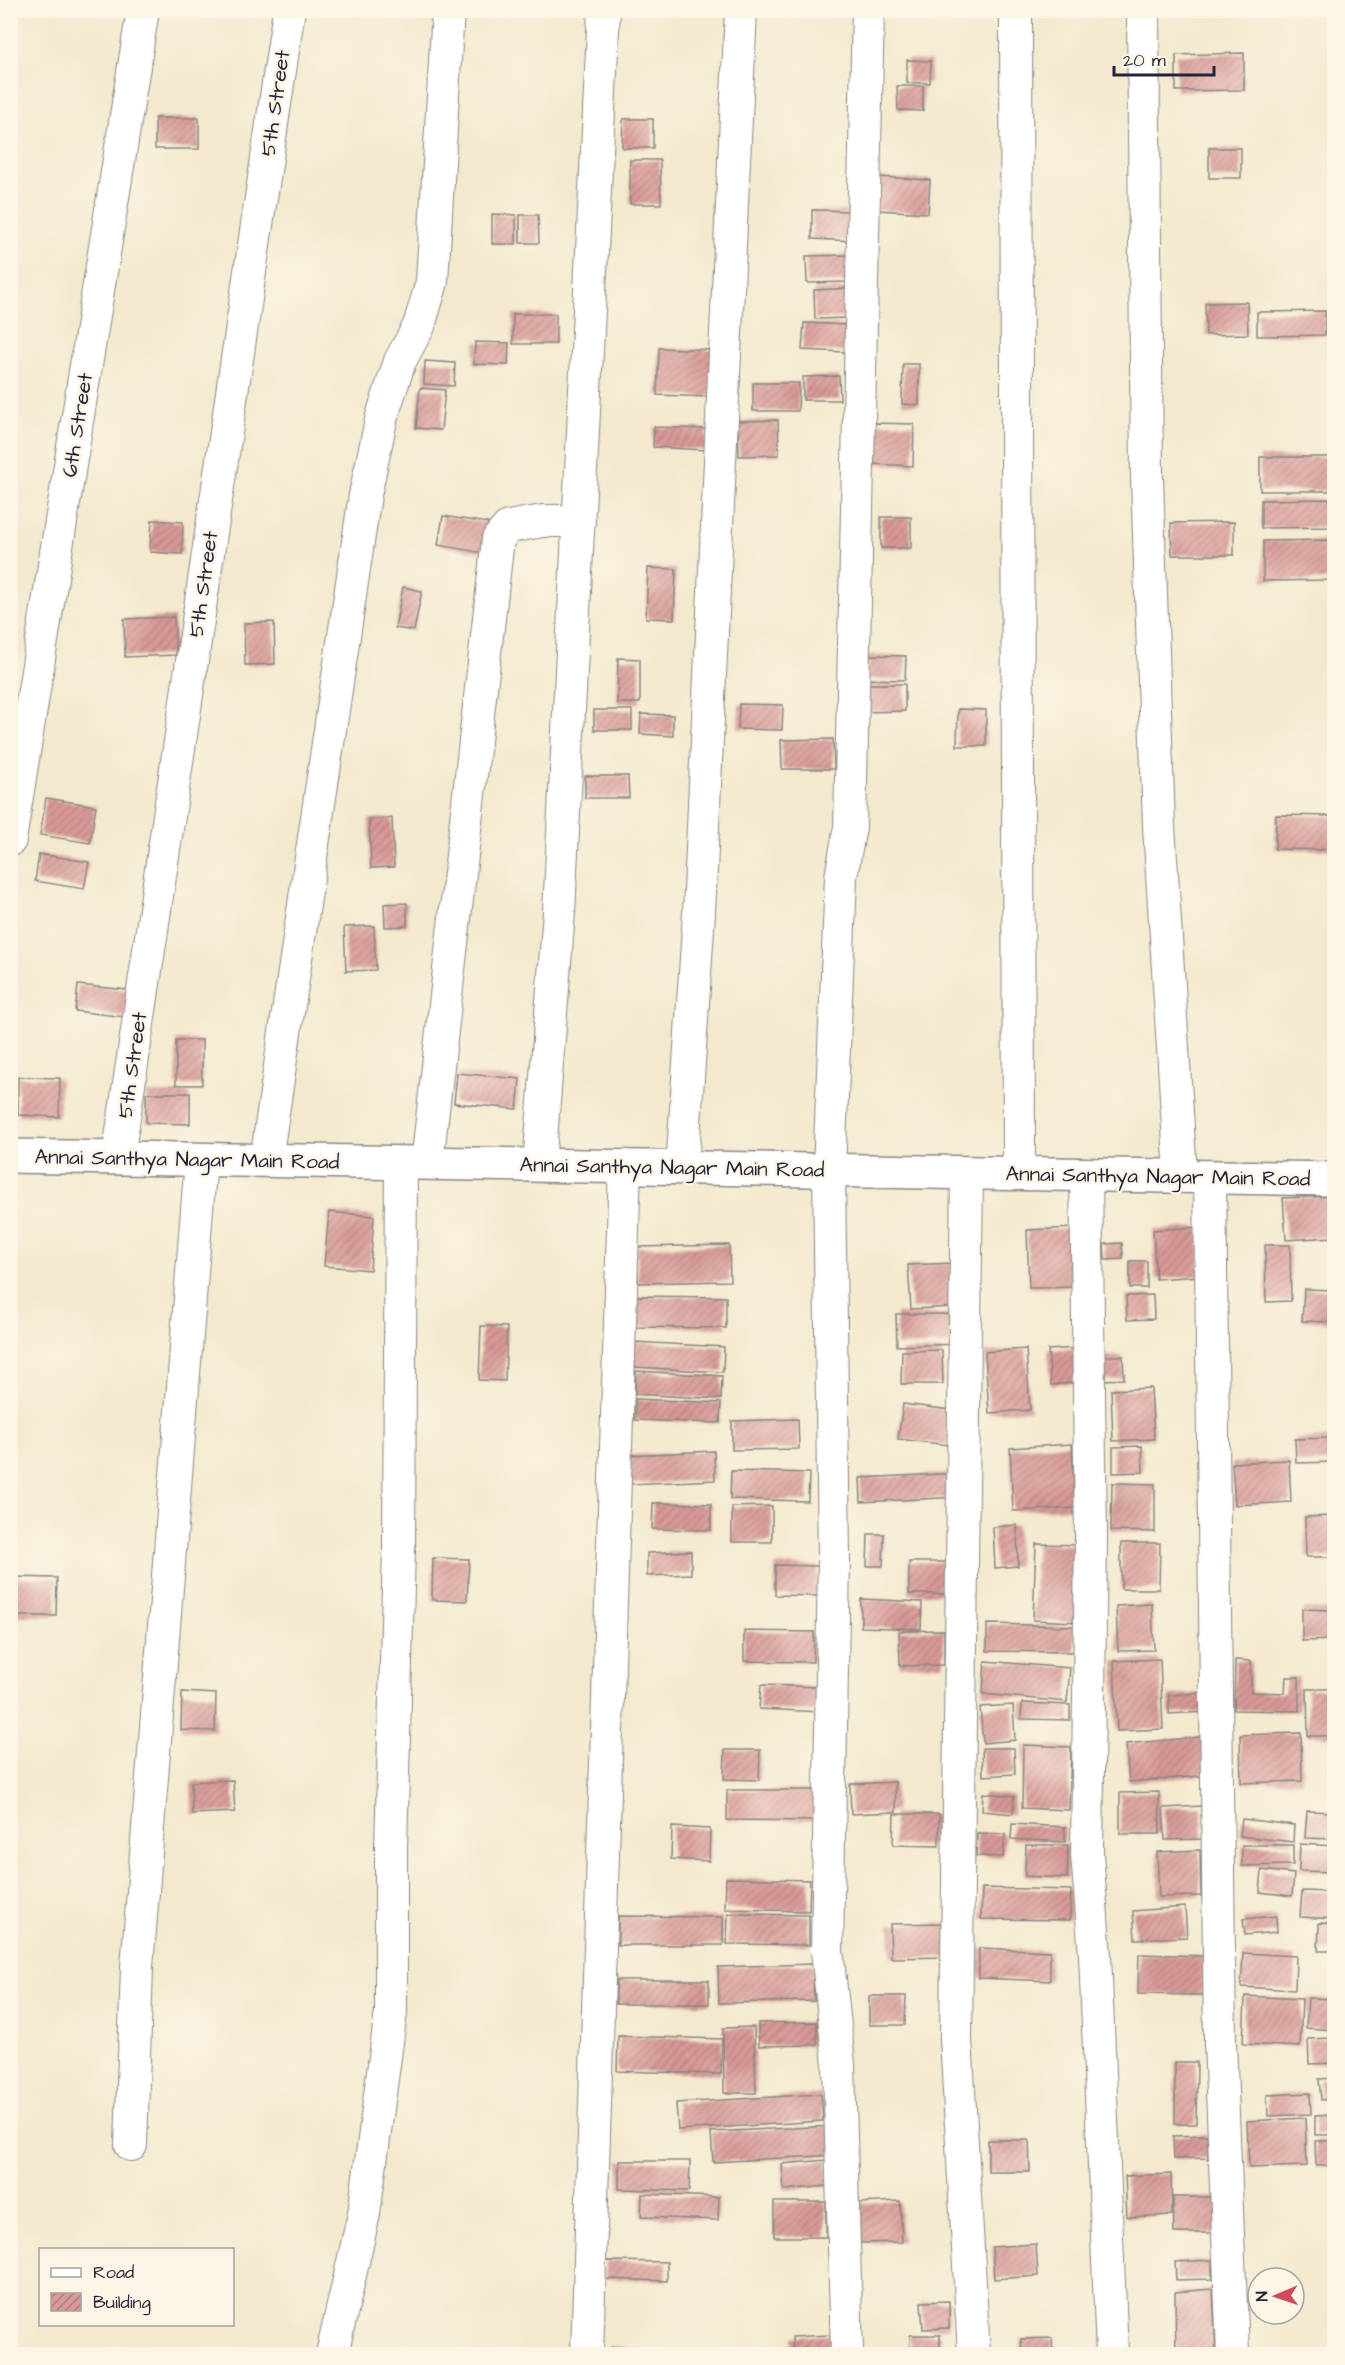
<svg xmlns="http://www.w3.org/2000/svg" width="1345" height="2365" font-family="'Architects Daughter',sans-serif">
  <defs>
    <pattern id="building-hatch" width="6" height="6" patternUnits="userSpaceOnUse" patternTransform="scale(1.5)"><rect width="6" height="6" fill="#d99a97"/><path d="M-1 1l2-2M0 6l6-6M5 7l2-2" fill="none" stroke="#b07d7c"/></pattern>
  </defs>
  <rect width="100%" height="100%" fill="#fcf5e5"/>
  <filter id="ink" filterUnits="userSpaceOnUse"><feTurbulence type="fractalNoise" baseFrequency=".0167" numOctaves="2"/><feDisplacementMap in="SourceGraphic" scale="12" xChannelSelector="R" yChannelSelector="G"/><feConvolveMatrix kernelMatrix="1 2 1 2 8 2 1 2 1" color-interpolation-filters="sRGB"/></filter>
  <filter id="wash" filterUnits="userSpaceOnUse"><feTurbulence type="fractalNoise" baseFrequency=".008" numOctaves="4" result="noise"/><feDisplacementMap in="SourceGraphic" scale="24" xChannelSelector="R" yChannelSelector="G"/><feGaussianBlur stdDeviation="1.35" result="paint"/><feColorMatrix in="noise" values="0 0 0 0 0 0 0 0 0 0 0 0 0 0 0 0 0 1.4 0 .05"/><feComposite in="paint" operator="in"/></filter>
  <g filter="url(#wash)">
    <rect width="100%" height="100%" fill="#f3e9ce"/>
    <g id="blocks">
      <g fill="url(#building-hatch)">
        <polygon points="1244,53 1244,90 1176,91 1176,55"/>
        <polygon points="907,60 931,61 930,83 907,83"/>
        <polygon points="897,86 923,86 923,111 898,110"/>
        <rect x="155" y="118" width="44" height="31"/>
        <polygon points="623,119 653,119 653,148 622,148"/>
        <rect x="1209" y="148" width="32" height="30"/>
        <polygon points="630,160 660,160 661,204 630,204"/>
        <polygon points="878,177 930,180 928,213 877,210"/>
        <polygon points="812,210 855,211 854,241 812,239"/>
        <polygon points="492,214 516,215 516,244 492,244"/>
        <polygon points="520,215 538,215 539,243 520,243"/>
        <polygon points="848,255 849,282 807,283 806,256"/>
        <polygon points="851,288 852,318 815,319 814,290"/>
        <polygon points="1247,302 1248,334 1206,335 1205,303"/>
        <polygon points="1325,311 1325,335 1257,336 1257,312"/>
        <rect x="513" y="314" width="43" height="30"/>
        <polygon points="804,323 847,325 845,352 802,350"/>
        <polygon points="475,342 509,343 508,365 474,364"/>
        <polygon points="659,348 713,350 711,397 657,395"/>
        <polygon points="425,361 455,363 454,386 424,384"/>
        <polygon points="903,364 919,364 919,405 902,404"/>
        <polygon points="839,376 840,400 803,400 803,377"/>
        <polygon points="753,383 799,383 798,411 753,411"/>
        <polygon points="420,388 445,390 441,430 416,428"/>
        <polygon points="778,420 779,455 739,456 738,421"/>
        <polygon points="873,423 914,424 913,466 872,464"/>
        <polygon points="654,427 707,429 706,450 653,447"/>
        <rect x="1260" y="457" width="74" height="34"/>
        <polygon points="1334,499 1334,527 1261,528 1261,500"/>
        <polygon points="443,516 488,523 483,553 438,545"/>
        <rect x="881" y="517" width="30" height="31"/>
        <polygon points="152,520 183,522 182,554 150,552"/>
        <polygon points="1234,522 1234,555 1172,555 1171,523"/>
        <polygon points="1334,540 1334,580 1263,581 1263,541"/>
        <polygon points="648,568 676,569 674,619 646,618"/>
        <polygon points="403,587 422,591 414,631 395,628"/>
        <polygon points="174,617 176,655 125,657 124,619"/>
        <polygon points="274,622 275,664 245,665 244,623"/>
        <polygon points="868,655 906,656 905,680 867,679"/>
        <polygon points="618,658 640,659 640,703 617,703"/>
        <polygon points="862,684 905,684 905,711 862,712"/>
        <polygon points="739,704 783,705 782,730 738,729"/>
        <polygon points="958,709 986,710 986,746 957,746"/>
        <rect x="594" y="710" width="38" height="20"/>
        <polygon points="641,714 673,715 673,736 640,734"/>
        <polygon points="833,739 834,769 782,769 781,740"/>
        <polygon points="585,776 628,776 629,798 585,798"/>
        <polygon points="46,798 96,806 90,843 40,835"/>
        <polygon points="1276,815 1334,816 1334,850 1275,849"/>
        <polygon points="392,818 394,867 371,868 369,819"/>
        <polygon points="39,854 89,862 84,889 35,881"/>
        <polygon points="407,903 407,926 385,927 384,904"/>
        <polygon points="374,926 376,970 346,971 344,927"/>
        <polygon points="78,985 128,990 125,1017 75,1011"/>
        <rect x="176" y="1040" width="26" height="45"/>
        <polygon points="457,1073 520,1079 517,1109 454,1103"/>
        <polygon points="18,1077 60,1078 59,1117 18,1115"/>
        <polygon points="146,1093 190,1093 190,1124 146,1123"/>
        <polygon points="1334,1196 1334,1237 1286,1240 1283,1198"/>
        <polygon points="329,1212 374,1216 370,1270 324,1266"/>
        <polygon points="1199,1227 1201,1276 1156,1279 1153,1230"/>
        <polygon points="1076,1228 1077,1287 1029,1288 1027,1230"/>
        <polygon points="1122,1243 1123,1259 1105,1260 1104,1244"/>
        <polygon points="729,1245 730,1281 638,1283 637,1247"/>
        <polygon points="1265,1245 1290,1245 1291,1301 1266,1302"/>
        <rect x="1130" y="1261" width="17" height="27"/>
        <polygon points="953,1263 954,1307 911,1309 908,1265"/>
        <polygon points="1304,1289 1334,1290 1334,1322 1302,1321"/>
        <polygon points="1153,1295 1154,1319 1127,1320 1126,1296"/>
        <polygon points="631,1296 726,1297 726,1328 631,1327"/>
        <polygon points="896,1314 960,1314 961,1344 897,1346"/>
        <polygon points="481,1326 507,1327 505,1381 479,1380"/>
        <polygon points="634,1342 724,1347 723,1372 633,1367"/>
        <polygon points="1077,1348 1080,1382 1051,1385 1048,1350"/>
        <polygon points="1026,1349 1030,1410 989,1413 985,1352"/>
        <polygon points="942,1350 943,1384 901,1384 902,1351"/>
        <polygon points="1103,1356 1123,1356 1124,1379 1104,1380"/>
        <polygon points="636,1371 722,1376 721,1399 635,1394"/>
        <polygon points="1151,1388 1154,1439 1113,1441 1111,1390"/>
        <polygon points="635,1399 721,1403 720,1423 635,1420"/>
        <polygon points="903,1404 951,1410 948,1445 898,1439"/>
        <polygon points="798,1419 799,1449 732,1450 732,1421"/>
        <polygon points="1334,1438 1334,1462 1296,1463 1295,1439"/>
        <polygon points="1072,1444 1075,1508 1013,1511 1010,1448"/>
        <polygon points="1142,1446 1143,1472 1113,1473 1113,1447"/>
        <polygon points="714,1451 715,1480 631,1484 630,1455"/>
        <polygon points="1289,1460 1291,1502 1235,1505 1232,1463"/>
        <polygon points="731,1471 809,1473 808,1501 730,1499"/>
        <polygon points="961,1473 962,1497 861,1502 860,1478"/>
        <polygon points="1112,1483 1155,1484 1155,1532 1111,1531"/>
        <polygon points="653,1503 711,1504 711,1530 652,1529"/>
        <polygon points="772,1506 772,1542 732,1542 732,1507"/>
        <polygon points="1334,1516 1334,1557 1306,1557 1305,1517"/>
        <polygon points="1017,1525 1018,1566 995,1568 993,1527"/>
        <polygon points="868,1534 884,1534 883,1566 867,1566"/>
        <polygon points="1121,1543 1160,1543 1159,1589 1121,1589"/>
        <polygon points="1036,1544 1080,1545 1077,1622 1033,1620"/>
        <polygon points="691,1551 691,1574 647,1576 647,1553"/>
        <polygon points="433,1558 469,1559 467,1601 432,1600"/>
        <rect x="909" y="1562" width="37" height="32"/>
        <polygon points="775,1565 818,1566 818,1596 775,1595"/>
        <polygon points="10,1577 57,1578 56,1616 10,1616"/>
        <polygon points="861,1599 922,1602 921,1629 861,1627"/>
        <polygon points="1152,1604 1154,1650 1118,1651 1116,1606"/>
        <polygon points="1302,1609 1334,1610 1334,1640 1302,1641"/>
        <polygon points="987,1624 1075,1626 1075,1652 987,1651"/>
        <polygon points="944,1630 944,1665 900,1666 899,1631"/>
        <polygon points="744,1631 814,1632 813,1662 744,1661"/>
        <polygon points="1160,1659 1163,1729 1117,1731 1114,1661"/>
        <polygon points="1235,1660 1251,1661 1251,1692 1285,1693 1286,1677 1299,1677 1299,1711 1234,1710"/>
        <polygon points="985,1661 1070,1668 1067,1702 983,1694"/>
        <polygon points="761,1685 823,1687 822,1712 759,1709"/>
        <polygon points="1307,1689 1334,1689 1334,1736 1308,1736"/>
        <polygon points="182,1692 216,1694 215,1731 181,1730"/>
        <polygon points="1204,1693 1205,1712 1169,1714 1169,1695"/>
        <polygon points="1022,1703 1070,1705 1070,1720 1021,1719"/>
        <polygon points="1013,1705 1015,1740 983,1743 980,1707"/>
        <polygon points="1301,1733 1302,1781 1241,1783 1240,1735"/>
        <polygon points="1209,1736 1213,1775 1129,1782 1126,1744"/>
        <polygon points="1023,1745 1071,1747 1069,1810 1022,1808"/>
        <polygon points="982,1748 1014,1748 1015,1774 983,1776"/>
        <polygon points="725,1750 760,1750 759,1780 724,1779"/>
        <polygon points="233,1780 235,1812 192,1814 191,1782"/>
        <polygon points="895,1782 896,1812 851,1814 850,1784"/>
        <polygon points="727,1790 822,1790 822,1821 727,1820"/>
        <polygon points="1159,1792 1160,1834 1120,1834 1120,1793"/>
        <polygon points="983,1793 1014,1796 1013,1814 982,1811"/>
        <polygon points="1202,1806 1203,1839 1165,1840 1163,1808"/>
        <polygon points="1307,1811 1334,1812 1334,1839 1305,1838"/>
        <polygon points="894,1814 939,1814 939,1846 893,1845"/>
        <polygon points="1242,1819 1294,1825 1293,1842 1240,1836"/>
        <polygon points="1012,1824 1065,1827 1065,1842 1011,1839"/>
        <polygon points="672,1827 710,1829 709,1861 671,1859"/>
        <polygon points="977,1833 1005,1834 1003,1857 976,1856"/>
        <polygon points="1300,1844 1334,1846 1334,1872 1299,1871"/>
        <polygon points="1026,1845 1068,1845 1067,1878 1025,1876"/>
        <polygon points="1242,1845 1293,1845 1293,1865 1242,1866"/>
        <polygon points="1200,1850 1201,1896 1159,1897 1157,1852"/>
        <polygon points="1262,1870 1294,1874 1292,1896 1260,1892"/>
        <polygon points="726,1878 810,1880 809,1911 725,1909"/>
        <polygon points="982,1888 1071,1890 1070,1920 981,1919"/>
        <polygon points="1302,1891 1334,1892 1334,1919 1300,1917"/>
        <polygon points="1185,1907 1187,1937 1135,1939 1133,1911"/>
        <polygon points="728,1914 809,1915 809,1945 727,1944"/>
        <polygon points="618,1916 723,1917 723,1945 618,1945"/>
        <polygon points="1276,1916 1277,1932 1245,1935 1243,1919"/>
        <polygon points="949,1923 949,1957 891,1958 890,1924"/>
        <polygon points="1319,1923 1334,1924 1334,1951 1318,1951"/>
        <polygon points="979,1948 1050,1951 1050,1981 979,1978"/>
        <polygon points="1243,1953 1296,1956 1295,1990 1241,1987"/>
        <polygon points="1139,1954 1203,1956 1203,1995 1138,1994"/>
        <polygon points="813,1964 814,2001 719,2003 718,1967"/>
        <rect x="616" y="1980" width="93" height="24"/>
        <polygon points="869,1996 906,1996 905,2025 869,2025"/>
        <polygon points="1245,1996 1302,1999 1300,2047 1243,2044"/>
        <polygon points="1308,1998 1334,1999 1334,2030 1306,2028"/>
        <polygon points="817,2022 817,2045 759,2046 758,2023"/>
        <polygon points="754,2027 756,2093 724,2093 723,2028"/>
        <polygon points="618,2036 722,2039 721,2074 617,2071"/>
        <polygon points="1334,2038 1334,2063 1309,2064 1308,2039"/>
        <polygon points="1175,2062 1197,2062 1196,2124 1175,2124"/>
        <polygon points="1334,2078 1334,2099 1321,2100 1319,2079"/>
        <polygon points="1310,2093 1311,2114 1268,2116 1267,2095"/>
        <polygon points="821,2094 823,2121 678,2130 676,2103"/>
        <polygon points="1334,2115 1334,2135 1315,2135 1315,2116"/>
        <polygon points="1305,2118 1307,2166 1249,2168 1247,2121"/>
        <polygon points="834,2126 836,2155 713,2162 711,2132"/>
        <polygon points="1207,2135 1208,2158 1174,2159 1173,2136"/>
        <polygon points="988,2140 1029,2140 1030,2172 988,2172"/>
        <polygon points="1315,2141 1334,2141 1334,2166 1316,2166"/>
        <polygon points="827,2160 829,2186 784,2190 782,2164"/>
        <polygon points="619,2161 690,2161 689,2191 619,2189"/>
        <polygon points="1171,2174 1172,2215 1127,2217 1125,2176"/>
        <polygon points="642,2194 719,2197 718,2220 641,2217"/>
        <polygon points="1173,2197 1220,2197 1220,2233 1174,2233"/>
        <polygon points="900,2201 902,2242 860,2243 859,2203"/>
        <rect x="774" y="2202" width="52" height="35"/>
        <polygon points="1036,2244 1038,2276 994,2279 992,2247"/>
        <polygon points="1212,2260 1212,2279 1176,2280 1175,2262"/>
        <polygon points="606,2261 667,2262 667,2281 605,2279"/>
        <polygon points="1213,2289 1216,2354 1176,2354 1175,2292"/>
        <polygon points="949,2301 949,2328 923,2329 921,2302"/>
        <polygon points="830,2335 831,2354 793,2354 792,2337"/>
        <polygon points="910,2335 940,2335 940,2354 909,2354"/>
        <polygon points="1052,2338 1053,2354 1022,2354 1021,2339"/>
        <polygon points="612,2347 683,2353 683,2354 611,2354"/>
      </g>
    </g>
  </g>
  <g filter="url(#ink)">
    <use href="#blocks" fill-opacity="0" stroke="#8a8684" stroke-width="1.5"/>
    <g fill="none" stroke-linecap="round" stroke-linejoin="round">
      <g stroke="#8a8684" stroke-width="34">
        <g id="minor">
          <polyline points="1016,10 1019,1173"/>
          <polyline points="1143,10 1147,478 1159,826 1181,1176"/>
          <polyline points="10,840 143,10"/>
          <polyline points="118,1158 289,10"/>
          <polyline points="266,1160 365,495 382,416 400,361 419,326 432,282 448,10"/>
          <polyline points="427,1163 498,539 508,527 543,521 579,521"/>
          <polyline points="539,1165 559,912 604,10"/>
          <polyline points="682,1168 699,913 741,10"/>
          <polyline points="967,1173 956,2038 974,2354"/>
          <polyline points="1086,1174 1091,1537 1087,1854 1095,1955 1112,2354"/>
          <polyline points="1210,1177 1220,2043 1233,2354"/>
          <polyline points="131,2145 137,1967 201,1159"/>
          <polyline points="332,2354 364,2214 391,2012 391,1849 399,1549 401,1163"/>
          <polyline points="587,2354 625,1166"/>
          <polyline points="847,2354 839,2064 827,1951 834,1559 829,1170 841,877 850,827 868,10"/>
        </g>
      </g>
      <g stroke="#8a8684" stroke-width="36">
        <polyline id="tertiary" points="10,1156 1334,1179"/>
      </g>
      <use href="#minor" stroke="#fff" stroke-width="32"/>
      <use href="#tertiary" stroke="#fff" stroke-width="33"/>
    </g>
  </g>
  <g text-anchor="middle" stroke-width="5" stroke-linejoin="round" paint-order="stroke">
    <g font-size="21" fill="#22223b" stroke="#fcf5e5">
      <text transform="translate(275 103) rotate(-82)" y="7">5th Street</text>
      <text transform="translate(77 425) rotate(-81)" y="7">6th Street</text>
      <text transform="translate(203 584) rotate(-82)" y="7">5th Street</text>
      <text transform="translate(132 1065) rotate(-82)" y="7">5th Street</text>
      <text transform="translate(187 1159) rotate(1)" y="7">Annai Santhya Nagar Main Road</text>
      <text transform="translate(672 1167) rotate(1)" y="7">Annai Santhya Nagar Main Road</text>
      <text transform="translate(1158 1176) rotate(1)" y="7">Annai Santhya Nagar Main Road</text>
    </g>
  </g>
  <rect width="1345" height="2365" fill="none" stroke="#fcf5e5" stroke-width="36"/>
  <rect x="39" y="2248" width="195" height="78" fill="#fcf5e5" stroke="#a5a1a1" stroke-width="1.5"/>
  <rect x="51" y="2268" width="30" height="9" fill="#ffffff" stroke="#a5a1a1" stroke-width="1.5"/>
  <text x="93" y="2278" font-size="18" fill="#22223b">Road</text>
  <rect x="51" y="2293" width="30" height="18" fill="url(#building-hatch)" stroke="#a5a1a1" stroke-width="1.5"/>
  <text x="93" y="2308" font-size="18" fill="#22223b">Building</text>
  <g transform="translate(1276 2296) rotate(268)"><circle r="28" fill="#fcf5e5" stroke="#a5a1a1" stroke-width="1.5"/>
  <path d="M0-4.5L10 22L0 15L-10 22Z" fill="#d1495b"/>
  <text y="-9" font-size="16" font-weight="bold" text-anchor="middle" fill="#22223b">N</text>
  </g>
  <path d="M1114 66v9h100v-9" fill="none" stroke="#22223b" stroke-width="3"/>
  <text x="1123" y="66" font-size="18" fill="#22223b" stroke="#fcf5e5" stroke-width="4.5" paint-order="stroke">20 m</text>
</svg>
